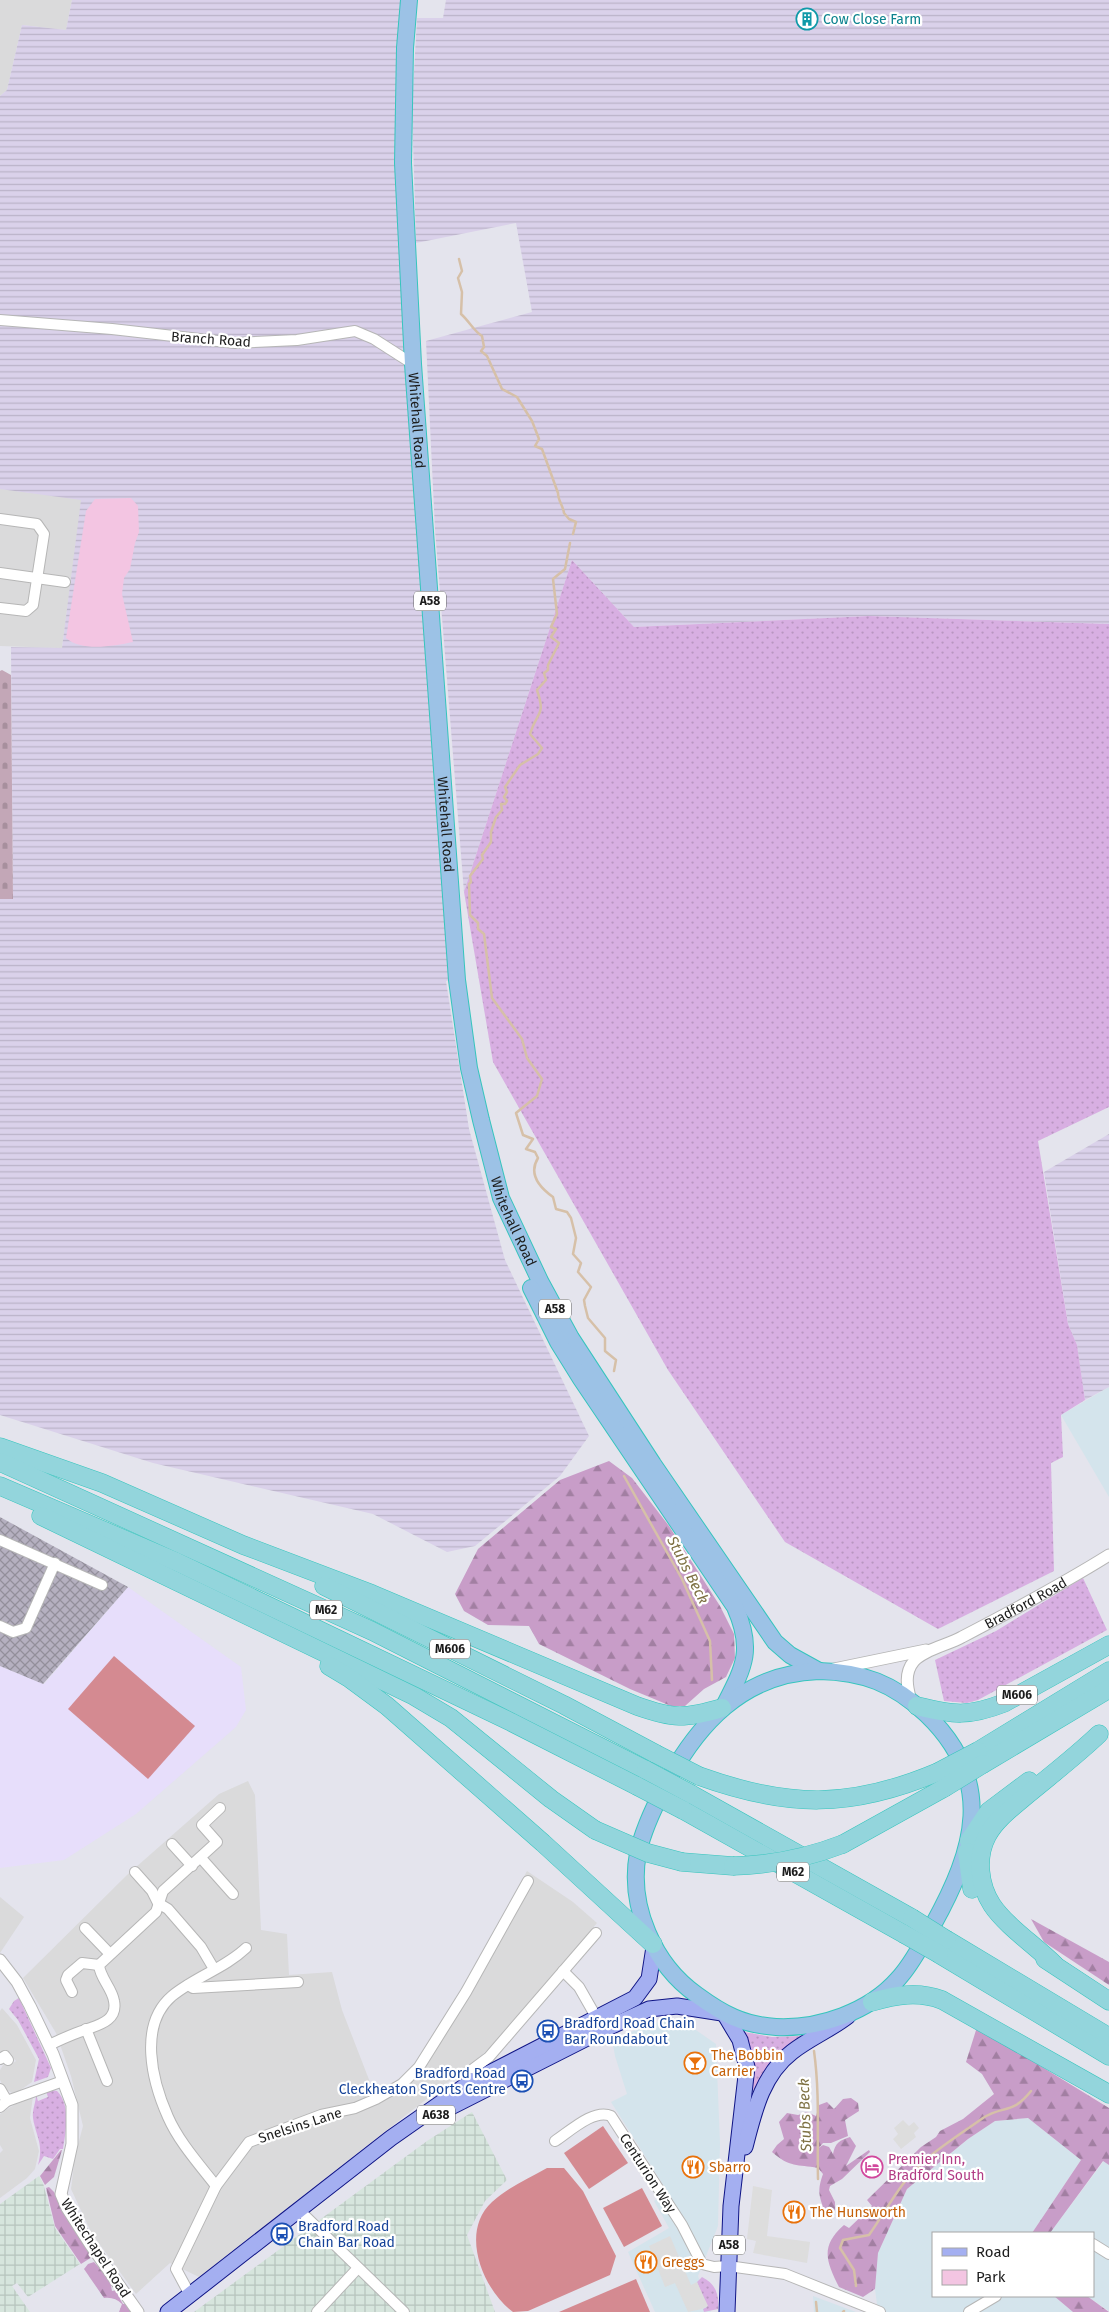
<svg xmlns="http://www.w3.org/2000/svg" width="1109" height="2312" font-family="'Fira Sans',sans-serif">
  <defs>
    <pattern id="industrial-grid" width="8" height="8" patternUnits="userSpaceOnUse" patternTransform="scale(1.25)"><rect width="8" height="8" fill="#d6e5dd"/><path d="M0 4h8M4 0v8" fill="none" stroke="#b7c4bd"/></pattern>
    <pattern id="construction-cross-hatch" width="8" height="8" patternUnits="userSpaceOnUse" patternTransform="scale(1.25)"><rect width="8" height="8" fill="#b5b0c0"/><path d="M0 0l8 8M0 8l8-8" fill="none" stroke="#938f9b"/></pattern>
    <pattern id="farmland-rules" width="6" height="5" patternUnits="userSpaceOnUse" patternTransform="scale(1.25)"><rect width="6" height="5" fill="#dad1ea"/><path d="M0 2.5h6" fill="none" stroke="#bbb3c8"/></pattern>
    <pattern id="grass-dots" width="8" height="8" patternUnits="userSpaceOnUse" patternTransform="scale(1.25)"><rect width="8" height="8" fill="#d8afe2"/><path d="M2 2h.1M6 6h.1" fill="none" stroke="#b996c1" stroke-width="1.8" stroke-linecap="round"/></pattern>
    <pattern id="forest-firs" width="22" height="20" patternUnits="userSpaceOnUse" patternTransform="scale(1.25)"><rect width="22" height="20" fill="#c89dc8"/><path d="M5 1l3.5 6h-7zM16 11l3.5 6h-7z" fill="#a27fa2"/></pattern>
    <pattern id="cemetery-stones" width="16" height="16" patternUnits="userSpaceOnUse" patternTransform="scale(1.25)"><rect width="16" height="16" fill="#c3a7b7"/><path d="M2 7V4a2 2 0 0 1 4 0v3zM10 15v-3a2 2 0 0 1 4 0v3z" fill="#a78f9d"/></pattern>
  </defs>
  <rect width="100%" height="100%" fill="#e4e4ed"/>
  <g fill="#dadadb">
    <polygon points="0,0 72,0 66,30 22,25 7,90 0,96"/>
    <polygon points="0,489 82,499 62,648 0,646"/>
    <polygon points="248,1781 255,1795 261,1930 287,1934 289,1975 332,1972 342,2010 375,2095 410,2074 434,2043 527,1871 573,1902 597,1923 496,2042 474,2062 199,2277 170,2263 136,2294 92,2234 71,2189 75,2156 83,2126 71,2076 56,2033 23,1978 127,1875 219,1794"/>
    <polygon points="0,1897 24,1917 0,1953"/>
    <polygon points="2,2008 17,2025 36,2060 32,2082 19,2091 12,2093 4,2088 0,2080 0,2070 5,2062 9,2066 16,2061 6,2050 0,2054 0,2011"/>
    <polygon points="33,2096 30,2118 39,2151 35,2169 27,2178 0,2198 0,2153 3,2150 0,2145 0,2114 20,2101"/>
  </g>
  <g fill="#d4e4ec">
    <polygon points="1109,1387 1109,1497 1061,1415"/>
    <polygon points="666,2019 693,2028 716,2044 720,2143 718,2226 698,2276 711,2312 655,2312 628,2252 669,2228 654,2201 667,2191 611,2102 627,2094 615,2056 612,2039"/>
    <polygon points="1028,2118 1081,2160 1032,2233 933,2233 933,2296 1054,2296 1073,2312 878,2312 875,2289 878,2253 907,2189 968,2139 995,2121"/>
    <polygon points="1104,2161 1109,2165 1109,2311 1087,2296 1093,2296 1093,2233 1050,2233"/>
    <polygon points="813,2296 856,2312 814,2312"/>
  </g>
  <g fill="url(#industrial-grid)">
    <polygon points="472,2112 507,2180 485,2201 467,2235 495,2312 194,2312 427,2141"/>
    <polygon points="39,2176 43,2183 55,2228 80,2264 28,2297 17,2283 12,2286 30,2312 0,2312 0,2204"/>
  </g>
  <polygon fill="#e7defb" points="128,1587 241,1667 246,1710 236,1727 136,1814 64,1860 0,1868 0,1666 44,1684"/>
  <polygon fill="url(#construction-cross-hatch)" points="0,1517 128,1587 43,1684 0,1666"/>
  <g fill="url(#farmland-rules)">
    <polygon points="72,0 409,0 403,100 457,980 446,981 469,1129 505,1260 589,1436 560,1476 475,1546 447,1552 373,1514 153,1463 0,1415 0,899 13,899 11,647 62,648 81,500 0,489 0,96 7,90 22,25 66,30"/>
    <polygon points="446,0 1109,0 1109,624 869,616 634,627 572,560 464,892 435,530 426,341 532,312 516,223 416,243 412,107 417,18 443,18"/>
    <polygon points="1109,1134 1109,1387 1085,1400 1077,1345 1068,1324 1044,1172"/>
  </g>
  <g fill="url(#grass-dots)">
    <polygon points="572,560 634,627 869,616 1109,624 1109,1107 1038,1141 1068,1324 1077,1345 1085,1400 1061,1415 1063,1457 1051,1463 1054,1571 938,1629 785,1542 668,1370 493,1062 464,892"/>
    <polygon points="1083,1578 1107,1630 978,1700 967,1703 944,1701 935,1660 996,1631"/>
    <polygon points="19,1998 51,2068 48,2077 34,2082 39,2059 18,2020 9,2009 14,2001"/>
    <path d="M744,2032L772,2037L800,2036C781,2052 766,2069 753,2090C753,2069 753,2052 744,2032Z"/>
    <path d="M51,2090L57,2091C71,2105 66,2131 63,2149H60L53,2159L44,2156L38,2165C44,2144 36,2137 33,2118C32,2110 36,2102 36,2095L38,2101L48,2097L46,2091Z"/>
    <path d="M702,2277C716,2284 719,2294 718,2309L704,2312L703,2309L707,2307L697,2282Z"/>
  </g>
  <g fill="url(#forest-firs)">
    <polygon points="609,1461 632,1478 669,1526 720,1606 734,1634 735,1658 726,1677 704,1689 685,1706 671,1706 630,1689 539,1644 529,1626 488,1625 464,1611 455,1594 478,1549 560,1480"/>
    <polygon points="1031,1919 1109,1962 1109,1985 1044,1942"/>
    <path d="M977,2027L1109,2108V2165L1103,2161L1050,2233H1032L1081,2160L1028,2118L995,2121L968,2139L907,2189L878,2253L875,2289L863,2297L839,2287C826,2261 820,2246 844,2225L849,2228L872,2206L867,2200L921,2147L936,2137L940,2131L963,2119L994,2094L982,2074L966,2062Z"/>
    <path d="M851,2098L858,2103L859,2111L845,2120L848,2136L831,2143H823L819,2148L823,2145L829,2147L833,2154C835,2143 840,2140 850,2137L856,2146L846,2166L869,2150L870,2152L842,2179L830,2186L829,2190L835,2202V2210L831,2214L825,2212C819,2196 817,2191 823,2174L818,2168C797,2164 790,2168 772,2152L777,2145L784,2139L779,2122L787,2113L798,2115L807,2112L816,2116L819,2105L827,2102L834,2109L843,2099Z"/>
    <polygon points="61,2150 62,2150 54,2177 45,2185 40,2176"/>
    <polygon points="49,2187 54,2192 92,2257 81,2264 55,2226 46,2188"/>
    <path d="M94,2262L110,2280L112,2291L117,2290L122,2298L120,2299L123,2304H129L135,2312H119L122,2304C117,2299 111,2297 104,2298L84,2269L88,2264Z"/>
    <polygon points="1054,2296 1087,2296 1109,2312 1073,2312"/>
  </g>
  <polygon fill="url(#cemetery-stones)" points="2,670 11,675 13,899 0,899 0,671"/>
  <path fill="#f3c5e2" d="M131,498L138,506L139,532L135,543L130,569L124,578L122,594L133,642C113,646 82,652 66,638L86,511L95,499Z"/>
  <g fill="#d48a91">
    <polygon points="114,1656 195,1726 148,1779 68,1709"/>
    <polygon points="603,2126 628,2163 589,2189 564,2153"/>
    <path d="M547,2168H564L583,2191L616,2256L610,2275L528,2311L513,2312C483,2290 459,2232 492,2202C507,2188 529,2178 547,2168Z"/>
    <polygon points="642,2188 662,2226 624,2247 603,2208"/>
    <polygon points="636,2279 650,2312 559,2312"/>
  </g>
  <g fill="#ddd">
    <polygon points="903,2120 909,2126 914,2122 919,2128 914,2133 916,2137 901,2149 893,2139 898,2134 894,2128"/>
    <polygon points="753,2186 772,2190 767,2236 810,2242 807,2263 753,2253 756,2241 747,2239"/>
    <polygon points="670,2236 691,2285 697,2282 708,2306 702,2309 688,2312 675,2283 665,2287 649,2246"/>
  </g>
  <g fill="none" stroke-linecap="round" stroke-linejoin="round">
    <g stroke="#d6c0a8" stroke-width="2.5">
      <path d="M459,259L462,271L458,278L462,292L461,314C469,321 474,331 482,336L484,347L481,351L487,356L502,389L517,397L532,421L539,439L535,446L542,449L558,493C558,501 563,505 564,513L569,519L576,522L573,534"/>
      <path d="M570,543L565,569L553,579L557,614L551,627L556,629L551,637L559,643L548,665V670L544,673L546,680L537,690C546,717 537,710 530,734L542,748L538,754L520,765L505,787L507,792L504,797L507,801L505,804H501L502,810L496,817L491,832V842L482,855L483,859L470,876L471,882L469,884L470,915L478,923V929L484,934L492,998L522,1039L527,1058L542,1079L537,1096L516,1113L523,1135L533,1139L526,1149L535,1152L538,1158C528,1174 539,1187 553,1197L556,1209L567,1212L571,1218L576,1238L573,1254L581,1263L578,1272L591,1287L584,1300L585,1306L588,1318L605,1338V1351L616,1360L614,1371"/>
      <polyline points="624,1476 682,1579 710,1641 712,1680"/>
      <path d="M814,2051C820,2094 817,2136 818,2179"/>
      <path d="M856,2286L854,2270L840,2248L843,2240L869,2235C881,2218 891,2200 903,2184C924,2156 955,2138 983,2118C1003,2105 1012,2115 1031,2091"/>
      <polyline points="816,2302 817,2312"/>
      <polyline points="843,2312 844,2311"/>
    </g>
    <g stroke="#b6b6b6" stroke-width="12">
      <g id="minor">
        <polyline points="0,320 112,329 235,343 297,340 355,331 374,339 413,364"/>
        <polyline points="0,519 37,524 44,534 33,605 26,611 0,608"/>
        <polyline points="0,573 65,582"/>
        <polyline points="0,1540 102,1585"/>
        <polyline points="0,1626 13,1632 26,1628 55,1563"/>
        <polyline points="172,1844 192,1866"/>
        <polyline points="201,1858 233,1894"/>
        <polyline points="135,1872 152,1891 158,1903 168,1909 201,1947 214,1969"/>
        <polyline points="85,1928 110,1954"/>
        <polyline points="563,1971 579,1987 599,2022"/>
        <polyline points="188,1985 193,1988 298,1982"/>
        <polyline points="72,1992 66,1980 68,1975 82,1963 99,1965"/>
        <polyline points="86,2029 107,2081"/>
        <path d="M49,2045C60,2040 72,2034 85,2030C98,2025 118,2021 114,2001C112,1988 100,1978 99,1965L156,1912L163,1891L217,1842L202,1825L220,1808"/>
        <polyline points="0,2059 5,2056 8,2060"/>
        <polyline points="473,2069 489,2057 596,1933"/>
        <polyline points="0,2089 7,2101"/>
        <polyline points="0,2107 7,2101 63,2081"/>
        <path d="M555,2141C569,2132 594,2108 611,2116L682,2225L702,2264L714,2267L728,2266L785,2274L880,2312"/>
        <path d="M216,2186C199,2164 179,2142 168,2117C152,2081 138,2025 172,1996C195,1977 225,1968 246,1948"/>
        <polyline points="299,2210 404,2312"/>
        <polyline points="1093,2244 1109,2254"/>
        <polyline points="190,2295 176,2269 216,2186 249,2142 321,2115 355,2108 376,2099 402,2084 419,2067 466,1992 528,1881"/>
        <polyline points="317,2312 358,2268"/>
        <polyline points="969,2312 996,2296"/>
      </g>
    </g>
    <g stroke="#b6b6b6" stroke-width="13">
      <g id="tertiary">
        <polyline points="834,1669 926,1650"/>
        <path id="s1" d="M911,1701C907,1687 904,1673 914,1661C925,1649 948,1645 962,1637C1012,1611 1061,1585 1109,1555"/>
        <polyline points="0,1960 17,1982 30,2006 53,2054 72,2105 72,2144 61,2194 67,2208 90,2244 138,2312"/>
      </g>
    </g>
    <g stroke="#101586" stroke-width="17">
      <g id="primary">
        <polyline points="725,2015 740,2040 747,2067 731,2206 727,2312"/>
        <polyline points="443,2111 603,2030 649,2009 677,2006 722,2013"/>
        <path d="M745,2147C754,2112 762,2075 792,2052C810,2038 830,2030 848,2016"/>
        <polyline points="168,2312 391,2138 468,2084 635,1998 649,1979 654,1947"/>
      </g>
    </g>
    <g stroke="#36c5bd" stroke-width="18">
      <g id="trunk">
        <path id="s2" d="M409,0L405,48L403,163L413,364L457,980L469,1068L481,1120L501,1198L540,1281L571,1338L653,1464L775,1642L790,1655L819,1671"/>
        <path d="M531,1288L558,1342L581,1379L735,1607C754,1650 744,1667 724,1706"/>
        <path d="M819,1671C863,1672 893,1683 926,1714C996,1781 975,1849 933,1925C922,1943 913,1963 898,1979C869,2012 819,2029 776,2027C743,2025 723,2014 697,1995C654,1965 628,1906 638,1853C643,1830 653,1809 664,1788C696,1725 743,1673 819,1671Z"/>
      </g>
    </g>
    <g stroke="#36c5bd" stroke-width="19">
      <g id="motorway">
        <path d="M0,1447L102,1483L243,1545L372,1594L637,1706C674,1719 684,1719 722,1708"/>
        <polyline points="0,1462 372,1631 646,1770"/>
        <polyline points="0,1486 177,1562 511,1722 637,1786"/>
        <polyline points="41,1516 414,1696 451,1718 551,1799 595,1830"/>
        <polyline points="324,1586 564,1705 656,1754"/>
        <polyline points="329,1666 349,1678 387,1706 543,1843 653,1944"/>
        <path d="M917,1706C954,1715 968,1717 1004,1703L1109,1645"/>
        <polyline points="978,1751 1109,1671"/>
        <polyline points="983,1764 1109,1689"/>
        <path d="M699,1776C788,1808 850,1809 938,1772"/>
        <polyline points="691,1794 912,1918"/>
        <polyline points="683,1810 904,1934"/>
        <polyline points="969,1841 989,1811 1029,1781"/>
        <polyline points="843,1844 944,1788"/>
        <polyline points="967,1852 972,1889"/>
        <polyline points="682,1862 733,1866"/>
        <polyline points="947,1940 1109,2037"/>
        <polyline points="939,1954 1109,2056"/>
        <polyline points="1045,1959 1109,2001"/>
        <path d="M1055,1965C1036,1946 1006,1926 992,1905C979,1885 976,1857 987,1836C996,1819 1013,1807 1027,1795C1051,1775 1076,1756 1099,1734"/>
        <path d="M872,2002C896,1995 918,1991 942,2000L1109,2094"/>
      </g>
    </g>
    <use href="#minor" stroke="#fff" stroke-width="10"/>
    <use href="#tertiary" stroke="#fff" stroke-width="11"/>
    <use href="#primary" stroke="#a4aff1" stroke-width="15"/>
    <use href="#trunk" stroke="#9cc2e6" stroke-width="16"/>
    <use href="#motorway" stroke="#93d5dc" stroke-width="18"/>
    <g stroke="#36c5bd" stroke-width="19" stroke-linecap="butt">
      <g id="motorway-bridge">
        <polyline points="656,1754 699,1776"/>
        <polyline points="646,1770 691,1794"/>
        <polyline points="938,1772 978,1751"/>
        <polyline points="637,1786 683,1810"/>
        <polyline points="944,1788 983,1764"/>
        <polyline points="595,1830 648,1853 682,1862"/>
        <path d="M733,1866C772,1865 807,1858 843,1844"/>
        <polyline points="912,1918 947,1940"/>
        <polyline points="904,1934 939,1954"/>
      </g>
    </g>
    <use href="#motorway-bridge" stroke="#93d5dc" stroke-width="18"/>
  </g>
  <defs>
    <g id="building-ring" transform="scale(1.125)"><circle r="9.5" fill="#fff" stroke="#0f9aa8" stroke-width="1.5"/><path d="M-4-6H4V6H1V3H-1V6H-4ZM-2.5-4.3h1.7v1.8h-1.7ZM.8-4.3h1.7v1.8H.8ZM-2.5-1h1.7V.8h-1.7ZM.8-1h1.7V.8H.8Z" fill="#0f9aa8"/></g>
    <g id="bus-ring" transform="scale(1.125)"><circle r="9.5" fill="#fff" stroke="#1a4fb4" stroke-width="1.5"/><path d="M-5-6H5V4H4V6H2V4H-2V6H-4V4H-5ZM-3.5-4V0h7V-4ZM-3.5 1.2v1.5H-2V1.2ZM2 1.2v1.5H3.5V1.2Z" fill="#1a4fb4"/></g>
    <g id="bar-ring" transform="scale(1.125)"><circle r="9.5" fill="#fff" stroke="#e8710a" stroke-width="1.5"/><path d="M-6-5H6L.8 .8V4.5H3.5V6h-7V4.5H-.8V.8Z" fill="#e8710a"/></g>
    <g id="restaurant-ring" transform="scale(1.125)"><circle r="9.5" fill="#fff" stroke="#e8710a" stroke-width="1.5"/><path d="M-5-6h1v4h1v-4h1v4h1v-4h1v5L-1.5 .5V6h-2V.5L-5-1ZM5-6V6H3V1.5H1.5Q1.5-4 5-6Z" fill="#e8710a"/></g>
    <g id="hotel-ring" transform="scale(1.125)"><circle r="9.5" fill="#fff" stroke="#d1479c" stroke-width="1.5"/><path d="M-6-4.5h1.5V1H6V5H4.5V3h-9V5H-6ZM-4 0a1.8 1.8 0 1 1 3.6 0ZM.5 0V-2.5h3Q6-2.5 6 0Z" fill="#d1479c"/></g>
  </defs>
  <g fill-rule="evenodd">
    <use href="#building-ring" x="807" y="19"/>
    <use href="#bus-ring" x="548" y="2031"/>
    <use href="#bar-ring" x="695" y="2063"/>
    <use href="#bus-ring" x="522" y="2081"/>
    <use href="#restaurant-ring" x="693" y="2167"/>
    <use href="#hotel-ring" x="872" y="2167"/>
    <use href="#restaurant-ring" x="794" y="2212"/>
    <use href="#bus-ring" x="282" y="2234"/>
    <use href="#restaurant-ring" x="646" y="2262"/>
  </g>
  <g text-anchor="middle" stroke-width="4.5" stroke-linejoin="round" paint-order="stroke">
    <g fill="#fff" stroke="#616161" stroke-width="1">
      <rect x="414" y="591.5" width="32" height="19" rx="4"/>
      <rect x="539" y="1299.5" width="32" height="19" rx="4"/>
      <rect x="310" y="1600.5" width="32" height="19" rx="4"/>
      <rect x="430" y="1639.5" width="40" height="19" rx="4"/>
      <rect x="997" y="1685.5" width="40" height="19" rx="4"/>
      <rect x="777" y="1862.5" width="32" height="19" rx="4"/>
      <rect x="417" y="2105.5" width="38" height="19" rx="4"/>
      <rect x="713" y="2235.5" width="32" height="19" rx="4"/>
    </g>
    <g font-size="12" font-weight="bold" fill="#1d1d1d">
      <text x="430" y="605">A58</text>
      <text x="555" y="1313">A58</text>
      <text x="326" y="1614">M62</text>
      <text x="450" y="1653">M606</text>
      <text x="1017" y="1699">M606</text>
      <text x="793" y="1876">M62</text>
      <text x="436" y="2119">A638</text>
      <text x="729" y="2249">A58</text>
    </g>
    <g font-size="14" fill="#0d838f" stroke="#fff" text-anchor="start">
      <text x="823" y="24">Cow Close Farm</text>
    </g>
    <g font-size="14" fill="#1d1d1d" stroke="#fff">
      <text transform="translate(211 339) rotate(4)" y="5">Branch Road</text>
      <text dy="5" stroke="none"><textPath href="#s2" startOffset="421">Whitehall Road</textPath></text>
      <text dy="5" stroke="none"><textPath href="#s2" startOffset="826">Whitehall Road</textPath></text>
      <text dy="5" stroke="none"><textPath href="#s2" startOffset="1231">Whitehall Road</textPath></text>
      <text dy="5" stroke="none"><textPath href="#s1" startOffset="168">Bradford Road</textPath></text>
      <text transform="translate(300 2125) rotate(-18)" y="5">Snelsins Lane</text>
      <text transform="translate(648 2173) rotate(57)" y="5">Centurion Way</text>
      <text transform="translate(96 2248) rotate(57)" y="5">Whitechapel Road</text>
    </g>
    <g font-size="14" fill="#164399" stroke="#fff" text-anchor="start">
      <text x="564" y="2028">Bradford Road Chain<tspan x="564" dy="16">Bar Roundabout</tspan></text>
      <text x="506" y="2078" text-anchor="end">Bradford Road<tspan x="506" dy="16">Cleckheaton Sports Centre</tspan></text>
      <text x="298" y="2231">Bradford Road<tspan x="298" dy="16">Chain Bar Road</tspan></text>
    </g>
    <g font-size="14" fill="#c56008" stroke="#fff" text-anchor="start">
      <text x="711" y="2060">The Bobbin<tspan x="711" dy="16">Carrier</tspan></text>
      <text x="709" y="2172">Sbarro</text>
      <text x="810" y="2217">The Hunsworth</text>
      <text x="662" y="2267">Greggs</text>
    </g>
    <g font-size="14" fill="#b23c85" stroke="#fff" text-anchor="start">
      <text x="888" y="2164">Premier Inn,<tspan x="888" dy="16">Bradford South</tspan></text>
    </g>
    <g font-size="15" font-style="italic" fill="#7e7143" stroke="#fff">
      <text transform="translate(688 1570) rotate(63)" y="5">Stubs Beck</text>
      <text transform="translate(805 2115) rotate(-92)" y="5">Stubs Beck</text>
    </g>
  </g>
  <rect x="932" y="2232" width="162" height="65" fill="#ffffff" stroke="#a5a5a5"/>
  <rect x="942" y="2248" width="25" height="8" fill="#a4aff1" stroke="#a5a5a5"/>
  <text x="976" y="2257" font-size="15" fill="#1d1d1d">Road</text>
  <rect x="942" y="2270" width="25" height="15" fill="#f3c5e2" stroke="#a5a5a5"/>
  <text x="976" y="2282" font-size="15" fill="#1d1d1d">Park</text>
</svg>
